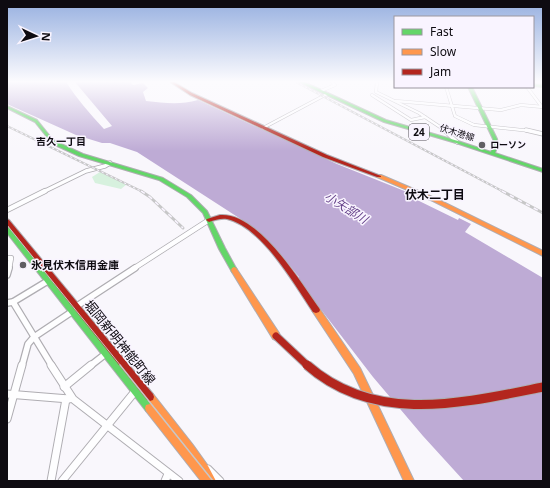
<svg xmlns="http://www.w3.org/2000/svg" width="550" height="488" font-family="'Noto Sans','Noto Sans JP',sans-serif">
  <rect width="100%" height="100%" fill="#f9f7fc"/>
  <polygon fill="#d7f1de" points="100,172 127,184 121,189 95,183 92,177"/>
  <path fill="#beabd5" d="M7,82H66C77,99 90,114 104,129L112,126L75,82H130L133,85L143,83L148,88L143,92L146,101C165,103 180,105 198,100L337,164L412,194L411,197L458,220L459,218L471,224L465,232L543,278V481H464L423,436L373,377L299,281V277L281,255L250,225L137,152L110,143H102L76,135L7,104Z"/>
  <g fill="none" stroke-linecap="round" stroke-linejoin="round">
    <g stroke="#afadb2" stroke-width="3.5">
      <g id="street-far4">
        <polyline points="377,82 376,92 419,113 446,131"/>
        <polyline points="446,87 455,116 474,125 531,131"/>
        <polyline points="527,87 542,107"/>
        <polyline points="321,91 335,85 332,82"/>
        <polyline points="372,95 411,120 425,117"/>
        <polyline points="396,101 501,110 521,105 543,107"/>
        <polyline points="263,128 327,94"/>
      </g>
    </g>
    <g stroke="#afadb2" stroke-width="5">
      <g id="street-far3">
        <polyline points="444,130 457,142"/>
        <polyline points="526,130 543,134"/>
        <polyline points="43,192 86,171 105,166 110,163"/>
      </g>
    </g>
    <g stroke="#afadb2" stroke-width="6">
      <g id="street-far2">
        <polyline points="7,210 45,191"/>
        <polyline points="7,258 11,258 9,269"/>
        <polyline points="133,269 209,220"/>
      </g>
    </g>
    <g stroke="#afadb2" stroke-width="8">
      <g id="street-far1">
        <polyline points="7,275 9,268"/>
        <polyline points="13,302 52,366"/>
        <polyline points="7,303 13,302 51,279"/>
        <polyline points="22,366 28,344 34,337 73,311 77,306 135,268"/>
        <polyline points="90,366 108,352"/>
      </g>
    </g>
    <g stroke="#afadb2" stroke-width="9">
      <g id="street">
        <polyline points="51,365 73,399 179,481"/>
        <polyline points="64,387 91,365"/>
        <polyline points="7,394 69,399"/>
        <polyline points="7,419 22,365"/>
        <polyline points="208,469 220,481"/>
        <polyline points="51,481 66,399"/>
        <polyline points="62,481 137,389"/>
        <polyline points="165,481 168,474"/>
      </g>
    </g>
    <g stroke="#afadb2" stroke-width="2">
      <g id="fast">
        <polygon points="299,82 304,82 386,120 458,141 491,152 494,144 493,139 468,87 472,87 497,139 498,144 495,153 543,169 543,172 456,143 384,122"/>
        <polygon points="533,84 543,85 543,87 533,86"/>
        <polygon points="7,106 37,120 53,140 59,143 83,154 163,178 191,195 207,211 225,248 237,270 236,272 234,273 232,272 219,249 203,213 187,197 159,180 79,156 55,145 51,142 35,122 7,108"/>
        <polygon points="7,227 9,228 152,405 153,408 152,411 149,412 146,411 7,233"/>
      </g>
    </g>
    <g stroke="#afadb2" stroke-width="2">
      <g id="slow">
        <polygon points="377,175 381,175 437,199 543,251 543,256 433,201 377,177"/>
        <polygon points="234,267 236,268 279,333 280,336 279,339 276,340 273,339 232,272 231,270 232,268"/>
        <polygon points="316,307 319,308 360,368 414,481 404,481 354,374 313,312 312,310 313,308"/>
        <polygon points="150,393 153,394 193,445 208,466 216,481 201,481 146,411 145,408 146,405 150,404 146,397 147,394"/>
      </g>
    </g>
    <g stroke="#afadb2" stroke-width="2">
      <g id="jam">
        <polygon points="174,82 192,93 327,155 381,176 381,177 377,177 323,157 190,95 170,82"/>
        <path d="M220,215C258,212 299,280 319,308L320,310L319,312L316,313L313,312C294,284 262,227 227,219C221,218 215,220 209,222L206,220L207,219Z"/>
        <polygon points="7,219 9,220 153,394 154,397 153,400 150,401 147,400 7,225"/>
      </g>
    </g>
    <use href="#street-far4" stroke="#fefeff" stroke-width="2.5"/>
    <use href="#street-far3" stroke="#fefeff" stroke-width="3.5"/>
    <use href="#street-far2" stroke="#fefeff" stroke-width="4.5"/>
    <use href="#street-far1" stroke="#fefeff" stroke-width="5.5"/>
    <use href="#street" stroke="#fefeff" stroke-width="7"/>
    <use href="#fast" fill="#63d668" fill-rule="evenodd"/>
    <use href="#slow" fill="#ff974d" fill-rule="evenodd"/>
    <use href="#jam" fill="#b3261e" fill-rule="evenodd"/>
    <polyline stroke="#c7c7c8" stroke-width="1" points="7,225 121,366"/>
    <polyline stroke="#c7c7c8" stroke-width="1.5" points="120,365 213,481"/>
    <g stroke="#c7c7c8" stroke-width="2">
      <g id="rail-far1">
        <polyline points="296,82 504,192"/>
        <polyline points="7,126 143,192"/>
      </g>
    </g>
    <g stroke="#c7c7c8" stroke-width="3">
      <g id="rail">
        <polyline points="141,191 150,197 183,228"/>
        <polyline points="502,191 543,213"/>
      </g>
    </g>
    <use href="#rail-far1" stroke="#f9f4ff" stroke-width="1" stroke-dasharray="2.5" stroke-linecap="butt"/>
    <use href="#rail" stroke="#f9f4ff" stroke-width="1.5" stroke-dasharray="4.5" stroke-linecap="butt"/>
    <g stroke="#afadb2" stroke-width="9" stroke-linecap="butt">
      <polyline id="jam-bridge-far1" points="276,336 308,366"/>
    </g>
    <g stroke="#afadb2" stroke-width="11" stroke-linecap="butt">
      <path id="jam-bridge" d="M307,365C375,425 463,403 543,387"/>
    </g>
    <use href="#jam-bridge-far1" stroke="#b3261e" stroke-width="7"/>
    <use href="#jam-bridge" stroke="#b3261e" stroke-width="9"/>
  </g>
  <linearGradient id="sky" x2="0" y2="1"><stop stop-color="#97b0e0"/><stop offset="0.54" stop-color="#fcfbfe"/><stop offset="1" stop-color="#fcfbfe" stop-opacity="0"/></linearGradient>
  <rect width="550" height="151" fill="url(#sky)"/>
  <g fill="#605e63" stroke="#f9f4ff" stroke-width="1.5">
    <circle cx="482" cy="145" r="4"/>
    <circle cx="23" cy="265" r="4"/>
  </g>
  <g text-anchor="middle" stroke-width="3" stroke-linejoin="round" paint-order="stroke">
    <g font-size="9" fill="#0e0b11" stroke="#f9f4ff">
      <text transform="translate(457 133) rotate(17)" y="3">伏木港線</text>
    </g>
    <g font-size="9" font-weight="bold" fill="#0e0b11" stroke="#f9f4ff" text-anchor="start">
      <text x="490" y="148">ローソン</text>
    </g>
    <rect fill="#f9f4ff" stroke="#545158" stroke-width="1" x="409" y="124" width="20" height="16" rx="3"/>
    <g font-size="10" font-weight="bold" fill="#0e0b11">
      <text x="419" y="136">24</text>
    </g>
    <g font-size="10" font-weight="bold" fill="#0e0b11" stroke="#f9f4ff">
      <text x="61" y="145">吉久一丁目</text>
    </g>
    <g font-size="11" font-weight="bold" fill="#0e0b11" stroke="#f9f4ff" text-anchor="start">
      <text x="31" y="269">氷見伏木信用金庫</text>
    </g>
    <g font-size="12" font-weight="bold" fill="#0e0b11" stroke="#f9f4ff">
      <text x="435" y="199">伏木二丁目</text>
    </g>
    <g font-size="12" font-style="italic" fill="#654289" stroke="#f9f4ff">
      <text transform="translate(346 208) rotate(32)" y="4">小矢部川</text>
    </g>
    <g font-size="13" fill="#0e0b11" stroke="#f9f4ff">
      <text transform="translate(120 342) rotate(51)" y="5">堀岡新明神能町線</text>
    </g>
  </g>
  <rect width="550" height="488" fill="none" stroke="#0e0b11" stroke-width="16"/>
  <rect x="394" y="16" width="140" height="72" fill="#f9f4ff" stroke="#9b97a0"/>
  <rect x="402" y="29" width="20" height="6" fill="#63d668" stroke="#9b97a0"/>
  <text x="430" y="36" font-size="12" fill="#0e0b11">Fast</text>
  <rect x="402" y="49" width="20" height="6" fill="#ff974d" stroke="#9b97a0"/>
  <text x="430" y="56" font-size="12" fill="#0e0b11">Slow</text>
  <rect x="402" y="69" width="20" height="6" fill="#b3261e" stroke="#9b97a0"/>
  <text x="430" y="76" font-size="12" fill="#0e0b11">Jam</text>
  <g transform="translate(36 36) rotate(94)" stroke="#f9f4ff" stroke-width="3" paint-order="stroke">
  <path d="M0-3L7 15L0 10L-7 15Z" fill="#0e0b11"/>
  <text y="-6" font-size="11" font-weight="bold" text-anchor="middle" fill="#0e0b11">N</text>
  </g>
</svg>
